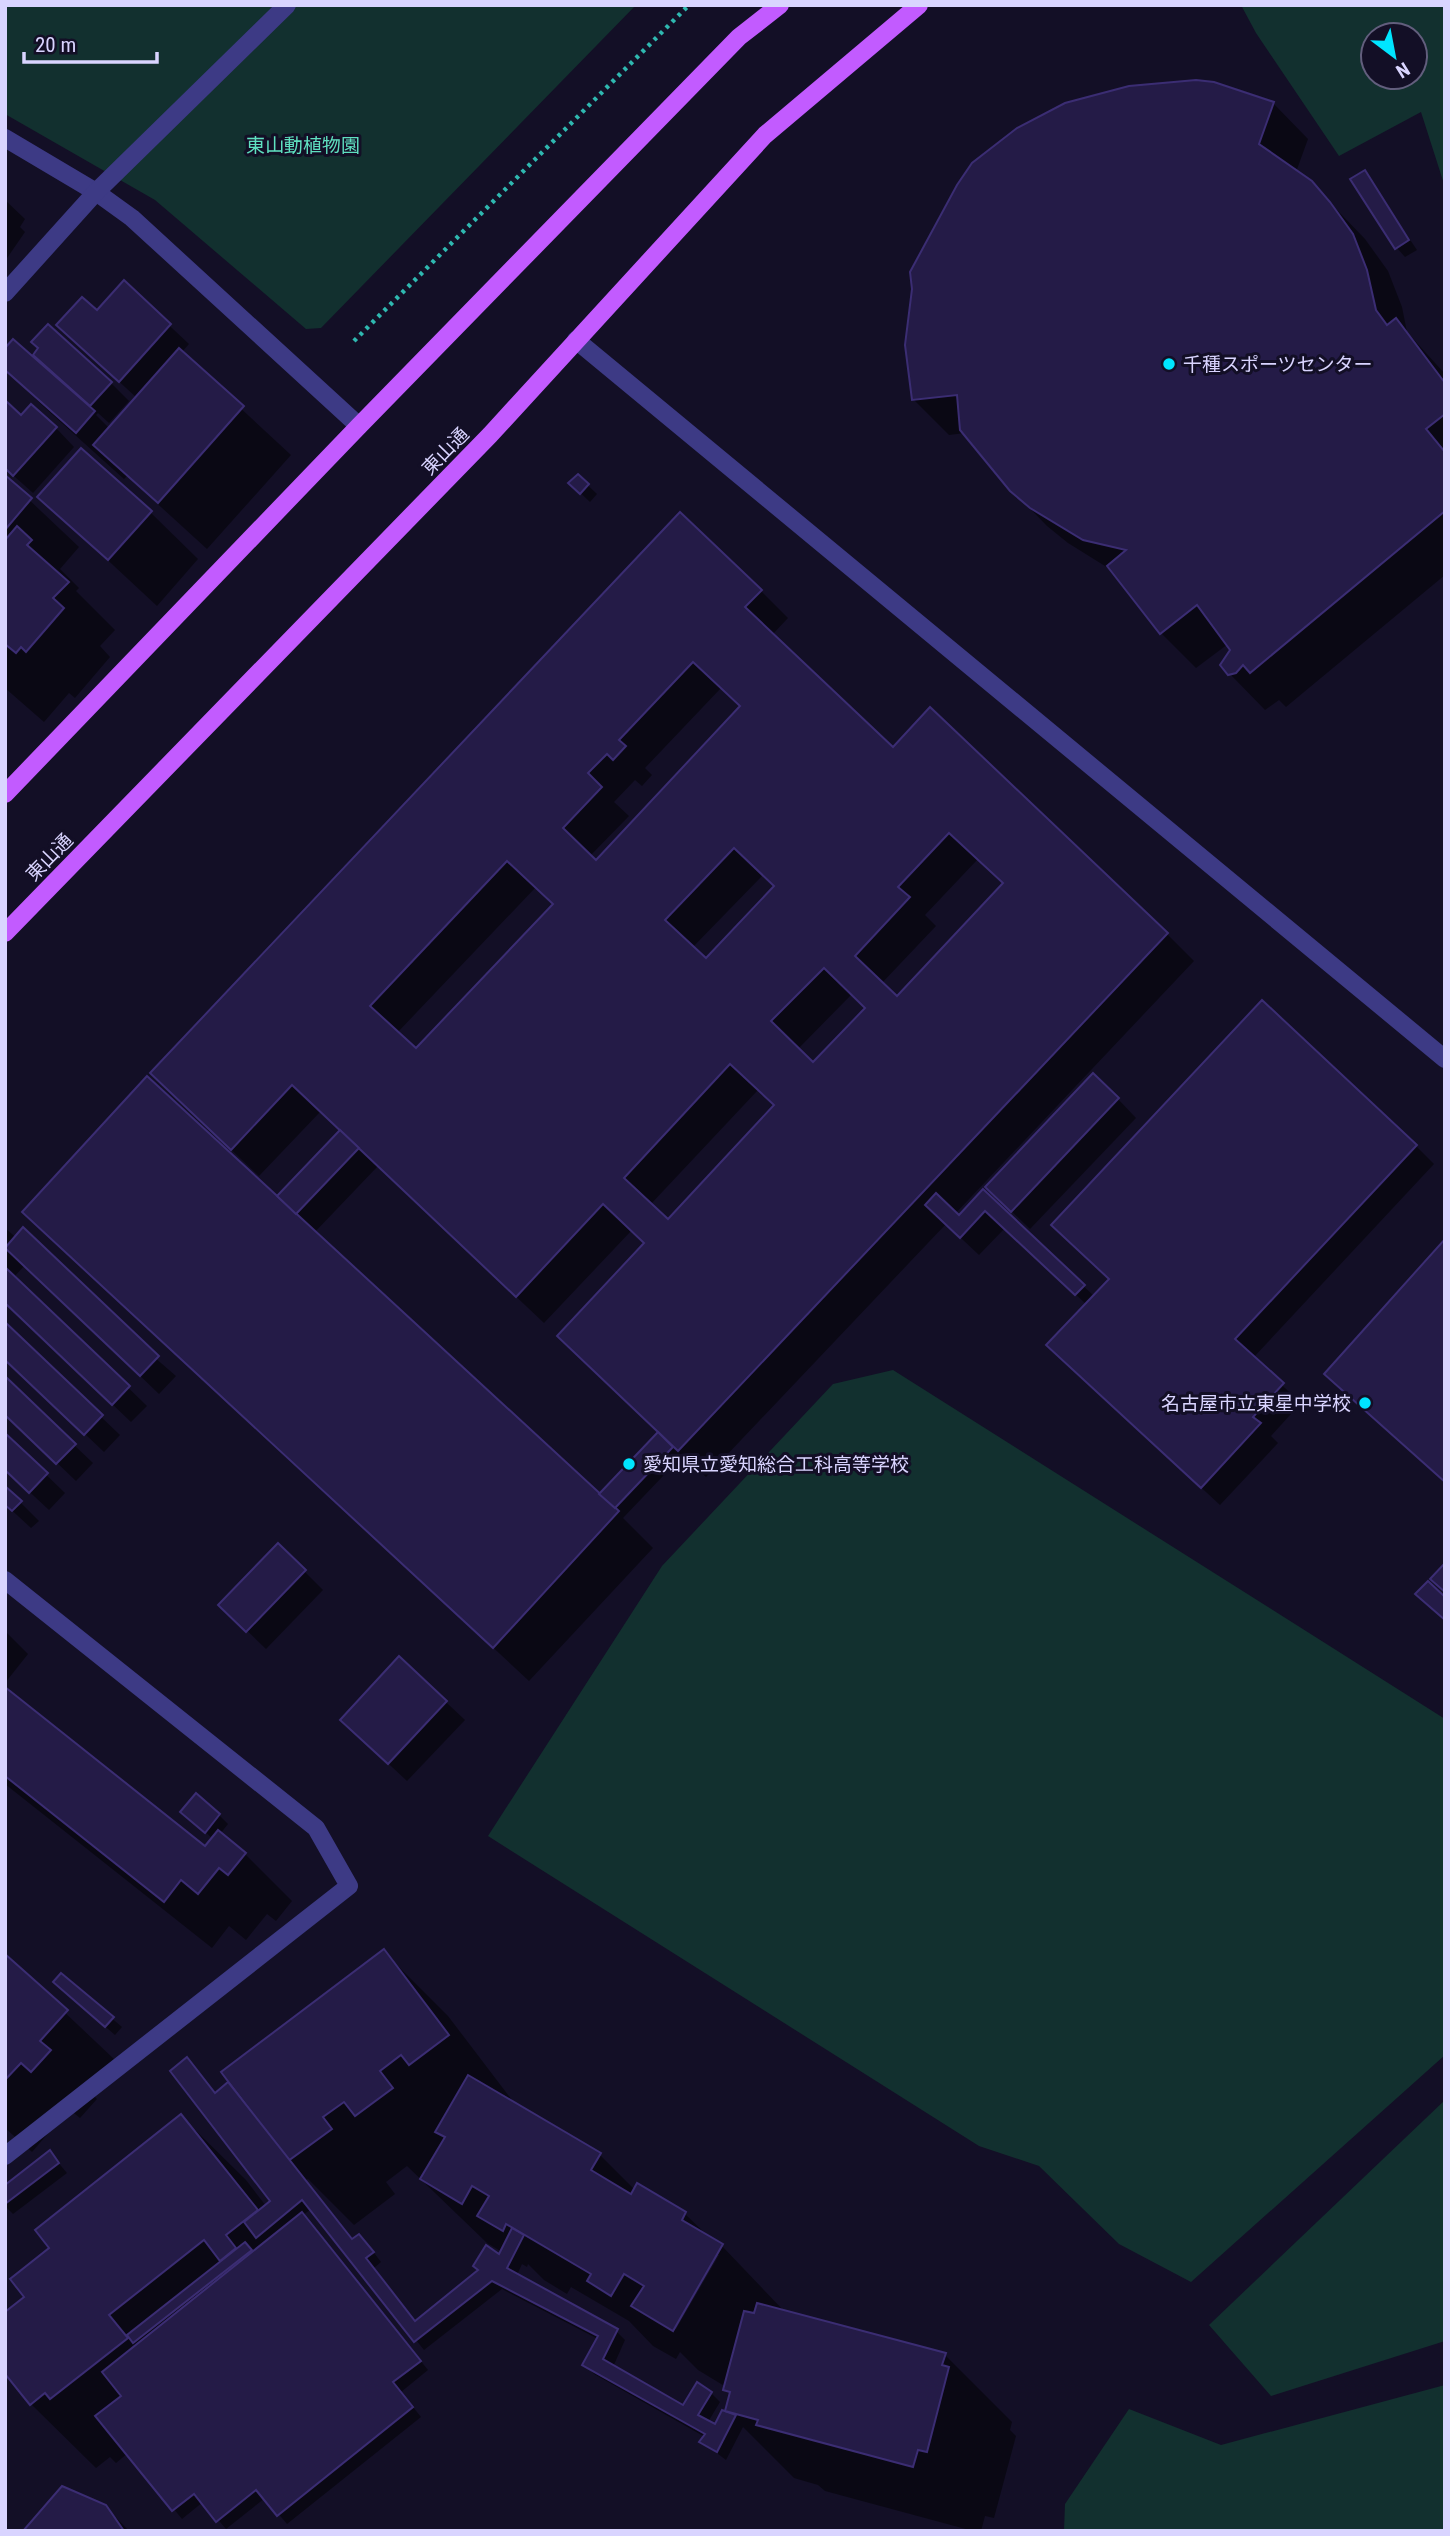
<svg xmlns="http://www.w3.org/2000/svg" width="1450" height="2536" font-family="'Roboto Condensed','Noto Sans JP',sans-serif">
  <rect width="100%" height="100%" fill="#130f26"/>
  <g fill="#12302f" fill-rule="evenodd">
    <polygon points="5,5 636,5 321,328 306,329 155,200 5,114"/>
    <path d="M1241,5H1445V187L1421,112L1339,156L1256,33ZM1415,35V77H1373V35Z"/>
    <polygon points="893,1370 1445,1719 1445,2055 1191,2282 1119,2244 1039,2166 979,2146 488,1836 662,1566 833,1384"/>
    <polygon points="1445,2100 1445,2341 1271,2396 1209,2325"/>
    <polygon points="1445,2385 1445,2531 1064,2531 1065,2504 1129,2409 1221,2445"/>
  </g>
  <g fill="#0007" fill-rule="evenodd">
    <polygon points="1273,103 1308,139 1296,172 1311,183 1365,239 1388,271 1402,307 1407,332 1445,374 1445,575 1286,707 1279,700 1265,710 1230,674 1232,650 1228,644 1196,668 1161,633 1113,571 1068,543 1047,526 1011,489 965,433 949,435 914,400"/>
    <polygon points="1364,172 1417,250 1405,257 1397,248"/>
    <polygon points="5,200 25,219 20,227 25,232 5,261"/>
    <polygon points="124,283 189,344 181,353 291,455 207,549 127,476 124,479 44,407 5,369 52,372 111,383 129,401 109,423 98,413 96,415 110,429 137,398 77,343 97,313"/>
    <polygon points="21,417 56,428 74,447 33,493 5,468"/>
    <polygon points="578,476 597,494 590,502 570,483"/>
    <polygon points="5,477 79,547 60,569 79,588 76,591 115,630 100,646 110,657 75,698 69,693 44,722 5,688"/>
    <polygon points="40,497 150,512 198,559 157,606"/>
    <path d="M761,591L788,618L772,635L893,749L1167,934L1194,961L955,1214L959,1217L983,1192L1094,1296L1416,1146L1434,1164L1253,1358L1301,1403L1271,1436L1278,1443L1220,1505L1067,1363L1087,1305L1005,1228L979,1255L946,1224L706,1477L683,1455L623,1518L653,1548L529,1681L24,1212L286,1207L341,1131L321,1111L259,1176L180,1101ZM721,688L742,707L596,862L590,856L629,816L614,802L635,780L642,786L652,775L645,768ZM978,859L1004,884L897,998L881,984L936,926L925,915ZM763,875L776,887L706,961L692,948ZM536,887L555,905L416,1051L397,1033ZM852,994L867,1008L813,1065L797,1050ZM758,1090L776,1106L668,1222L650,1205ZM378,1166L544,1323L632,1230L646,1244L660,1433L599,1496L314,1233Z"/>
    <polygon points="1118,1099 1136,1118 1030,1229 1006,1206"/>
    <polygon points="5,1228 176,1376 159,1394 25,1265 14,1277 147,1406 131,1422 5,1302"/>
    <polygon points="5,1325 120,1435 104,1452 5,1358"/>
    <polygon points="5,1413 74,1445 93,1463 76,1481"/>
    <polygon points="5,1435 65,1493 49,1510 5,1469"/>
    <polygon points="20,1502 39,1521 31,1528 5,1504"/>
    <polygon points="278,1545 323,1590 266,1649 239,1623"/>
    <polygon points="5,1631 28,1654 5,1683"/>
    <polygon points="400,1659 465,1720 407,1781 361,1738"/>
    <polygon points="5,1689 206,1848 213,1839 192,1820 219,1815 228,1824 220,1834 245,1854 292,1901 276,1921 267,1914 246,1940 229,1926 212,1948 5,1784"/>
    <path d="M384,1952L448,2016L512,2100L510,2102L600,2155L635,2190L685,2214L710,2238L722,2246L785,2312L945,2355L1012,2422L1010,2430L1016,2436L994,2518L985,2516L981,2531H973L825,2491L818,2485L794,2478L743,2427L726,2460L702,2442L705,2437L594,2374L585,2365L598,2339L502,2289L424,2350L311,2209L303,2215L428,2370L401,2392L421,2417L287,2524L265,2498L226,2529L203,2502L182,2519L128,2453L116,2463L110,2457L96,2468L31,2404L5,2371L27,2297L52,2248L181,2116L246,2180L266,2206L272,2201L187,2060L216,2094ZM407,2166L487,2243L502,2252L416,2322L374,2268L381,2262L368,2245L353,2240L306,2180L308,2179L354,2225L395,2194L386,2182ZM715,2255H719L676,2329L673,2328ZM522,2264L527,2267L528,2264L544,2280L567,2294L571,2287L629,2321L653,2346L676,2359L680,2352L698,2370L726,2387L731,2396L726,2413L716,2426L708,2422L720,2402L711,2393L698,2385L684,2407L613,2367L625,2340L616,2331L517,2275Z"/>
    <polygon points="5,1956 114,2059 87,2089 97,2099 80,2118 69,2109 32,2152 5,2128"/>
    <polygon points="61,1975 122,2027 115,2035 64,1991"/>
    <polygon points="50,2153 67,2173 13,2214 5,2206 5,2187"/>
    <polygon points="105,2506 129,2531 25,2531"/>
  </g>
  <g fill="#241b47" stroke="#3b2d73" stroke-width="2" fill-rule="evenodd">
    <polygon points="1196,80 1214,82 1274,102 1259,144 1312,181 1330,202 1353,234 1367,270 1376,310 1387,325 1396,318 1445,383 1445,414 1426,429 1445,452 1445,511 1250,673 1243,665 1236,673 1228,675 1220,665 1230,650 1197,605 1160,634 1107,566 1126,550 1083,540 1030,508 1010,491 960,430 957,395 912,400 905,345 912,289 910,272 957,185 972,163 1017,128 1065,103 1129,86"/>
    <polygon points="1365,170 1409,240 1395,249 1350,179"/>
    <polygon points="124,280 171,324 119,382 56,325 82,297 97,310"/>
    <polygon points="48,324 112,382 90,406 33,355 38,348 31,342"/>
    <polygon points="13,339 95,411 76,433 5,370 5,348"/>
    <polygon points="179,348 244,406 158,503 93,445"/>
    <polygon points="5,400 21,415 31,404 57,427 13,476 5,468"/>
    <polygon points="81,448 152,511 108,560 37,497"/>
    <polygon points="578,474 589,484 580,494 568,483"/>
    <polygon points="5,475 32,498 5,530"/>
    <path d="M680,512L762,590L745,607L893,747L930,707L1168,933L678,1451L557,1336L644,1243L603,1204L516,1297L292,1085L231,1150L150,1073ZM693,662L740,706L596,860L563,828L602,787L588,773L607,754L613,760L626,746L619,740ZM949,833L1003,883L897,996L855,956L910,897L898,887ZM734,848L774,886L706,958L665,920ZM507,861L553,904L416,1048L370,1006ZM824,968L865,1008L813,1062L771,1021ZM730,1064L774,1105L668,1219L624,1178Z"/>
    <polygon points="17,526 32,540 27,545 69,582 53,598 64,608 26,652 21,647 16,653 5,644 5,540"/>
    <polygon points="1262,1000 1417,1145 1235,1339 1284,1383 1253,1417 1261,1423 1201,1488 1046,1345 1109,1279 1051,1225"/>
    <polygon points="1093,1073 1119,1098 1011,1212 985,1187"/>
    <polygon points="147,1076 619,1511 493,1648 22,1212"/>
    <polygon points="340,1130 359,1148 296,1214 277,1196"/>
    <polygon points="983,1189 1085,1285 1075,1295 985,1211 960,1238 925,1205 936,1193 959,1215"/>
    <polygon points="23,1227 159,1356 140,1376 5,1248"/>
    <polygon points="1445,1239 1445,1482 1324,1374"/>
    <polygon points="5,1267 130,1386 112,1405 5,1303"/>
    <polygon points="5,1322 103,1415 84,1435 5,1360"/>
    <polygon points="5,1376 76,1444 56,1464 5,1415"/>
    <polygon points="658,1432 673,1447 615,1508 599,1494"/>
    <polygon points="5,1433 48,1473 29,1493 5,1470"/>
    <polygon points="5,1486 22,1501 12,1511 5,1505"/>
    <polygon points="278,1543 306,1570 246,1632 218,1605"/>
    <polygon points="1445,1563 1445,1592 1430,1579"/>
    <polygon points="1428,1581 1445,1597 1445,1620 1415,1594"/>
    <polygon points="399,1656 447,1701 388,1764 340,1720"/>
    <polygon points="5,1687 205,1846 218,1830 246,1853 228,1875 219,1868 198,1894 181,1880 164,1902 5,1776"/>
    <polygon points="196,1793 220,1814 205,1833 180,1812"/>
    <polygon points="384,1949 449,2035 409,2065 401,2055 380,2071 393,2088 355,2116 344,2102 323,2117 332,2129 288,2161 221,2072"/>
    <polygon points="5,1954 68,2010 40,2041 51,2050 31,2072 21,2063 5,2080"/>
    <polygon points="61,1973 114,2017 105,2027 53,1982"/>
    <polygon points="187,2057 215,2093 228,2082 352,2239 359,2234 374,2252 366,2258 415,2321 478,2270 473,2266 486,2245 499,2254 512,2228 524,2235 507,2268 618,2329 603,2359 683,2405 697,2382 712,2392 698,2415 715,2424 722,2410 736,2415 717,2452 699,2442 705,2434 582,2365 598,2336 492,2281 414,2342 302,2200 256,2238 244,2222 270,2201 170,2071"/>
    <polygon points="468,2075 601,2153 591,2170 631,2194 637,2183 686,2212 682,2220 723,2244 673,2331 631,2306 644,2286 624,2274 611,2296 587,2281 591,2274 506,2224 503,2231 477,2216 489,2196 472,2186 462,2204 420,2179 445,2137 435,2132"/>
    <polygon points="181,2114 258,2210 226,2235 236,2248 220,2261 204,2240 109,2315 128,2338 50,2399 45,2393 30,2405 5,2374 5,2312 24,2297 10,2279 49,2248 35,2230"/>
    <polygon points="50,2150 59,2163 5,2204 5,2185"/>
    <polygon points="302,2212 421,2361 393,2382 413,2407 277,2516 256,2490 216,2522 194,2494 172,2511 95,2416 121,2396 102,2372"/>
    <polygon points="245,2242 252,2250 133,2343 127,2335"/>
    <polygon points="757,2303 946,2353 942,2365 949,2367 927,2452 918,2450 913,2467 756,2425 758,2420 725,2411 730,2392 723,2390 744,2311 754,2313"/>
    <polygon points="62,2486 106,2505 124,2531 23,2531"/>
  </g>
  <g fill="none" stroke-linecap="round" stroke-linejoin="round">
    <polyline stroke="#2fb8b0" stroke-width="4.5" stroke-dasharray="3.5 5" stroke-linecap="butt" points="354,341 689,5"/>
    <g stroke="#3d3a85" stroke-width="18">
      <polyline points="5,138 96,192 132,218 359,426"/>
      <polyline points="5,293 96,192 287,5"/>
      <polyline points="576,340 1445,1059"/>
      <polyline points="5,1580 316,1828 349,1886 5,2156"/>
    </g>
    <g stroke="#c25bff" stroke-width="18">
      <polyline points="5,794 359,426 739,37 780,5"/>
      <polyline points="5,933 490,435 765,135 919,5"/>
    </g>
  </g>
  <g fill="#00e5ff" stroke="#130f26" stroke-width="2.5">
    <circle cx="1169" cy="364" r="7"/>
    <circle cx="1365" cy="1403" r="7"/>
    <circle cx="629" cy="1464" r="7"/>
  </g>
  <g text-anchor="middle" stroke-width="6" stroke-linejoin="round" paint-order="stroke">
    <g font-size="19" fill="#5fe0c0" stroke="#130f26">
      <text x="303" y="152">東山動植物園</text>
    </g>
    <g font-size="19" fill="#d9d4ff" stroke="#130f26" text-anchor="start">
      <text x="1183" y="371">千種スポーツセンター</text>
      <text x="1351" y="1410" text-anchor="end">名古屋市立東星中学校</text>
      <text x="643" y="1471">愛知県立愛知総合工科高等学校</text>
    </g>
    <g font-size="19" fill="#d9d4ff" stroke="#130f26">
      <text transform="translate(445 451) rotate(-46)" y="7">東山通</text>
      <text transform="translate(49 857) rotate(-46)" y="7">東山通</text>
    </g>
  </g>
  <rect width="1450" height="2536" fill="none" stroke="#d9d4ff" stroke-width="14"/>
  <g transform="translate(1394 56) rotate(148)"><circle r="33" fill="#130f26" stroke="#625e7d" stroke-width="2"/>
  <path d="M0-5L12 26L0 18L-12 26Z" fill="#00e5ff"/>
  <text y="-10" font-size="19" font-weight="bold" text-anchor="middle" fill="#d9d4ff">N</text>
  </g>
  <path d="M24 52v10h133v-10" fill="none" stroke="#d9d4ff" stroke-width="3.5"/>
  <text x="35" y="52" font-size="21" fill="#d9d4ff" stroke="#130f26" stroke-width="5" paint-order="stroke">20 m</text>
</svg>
